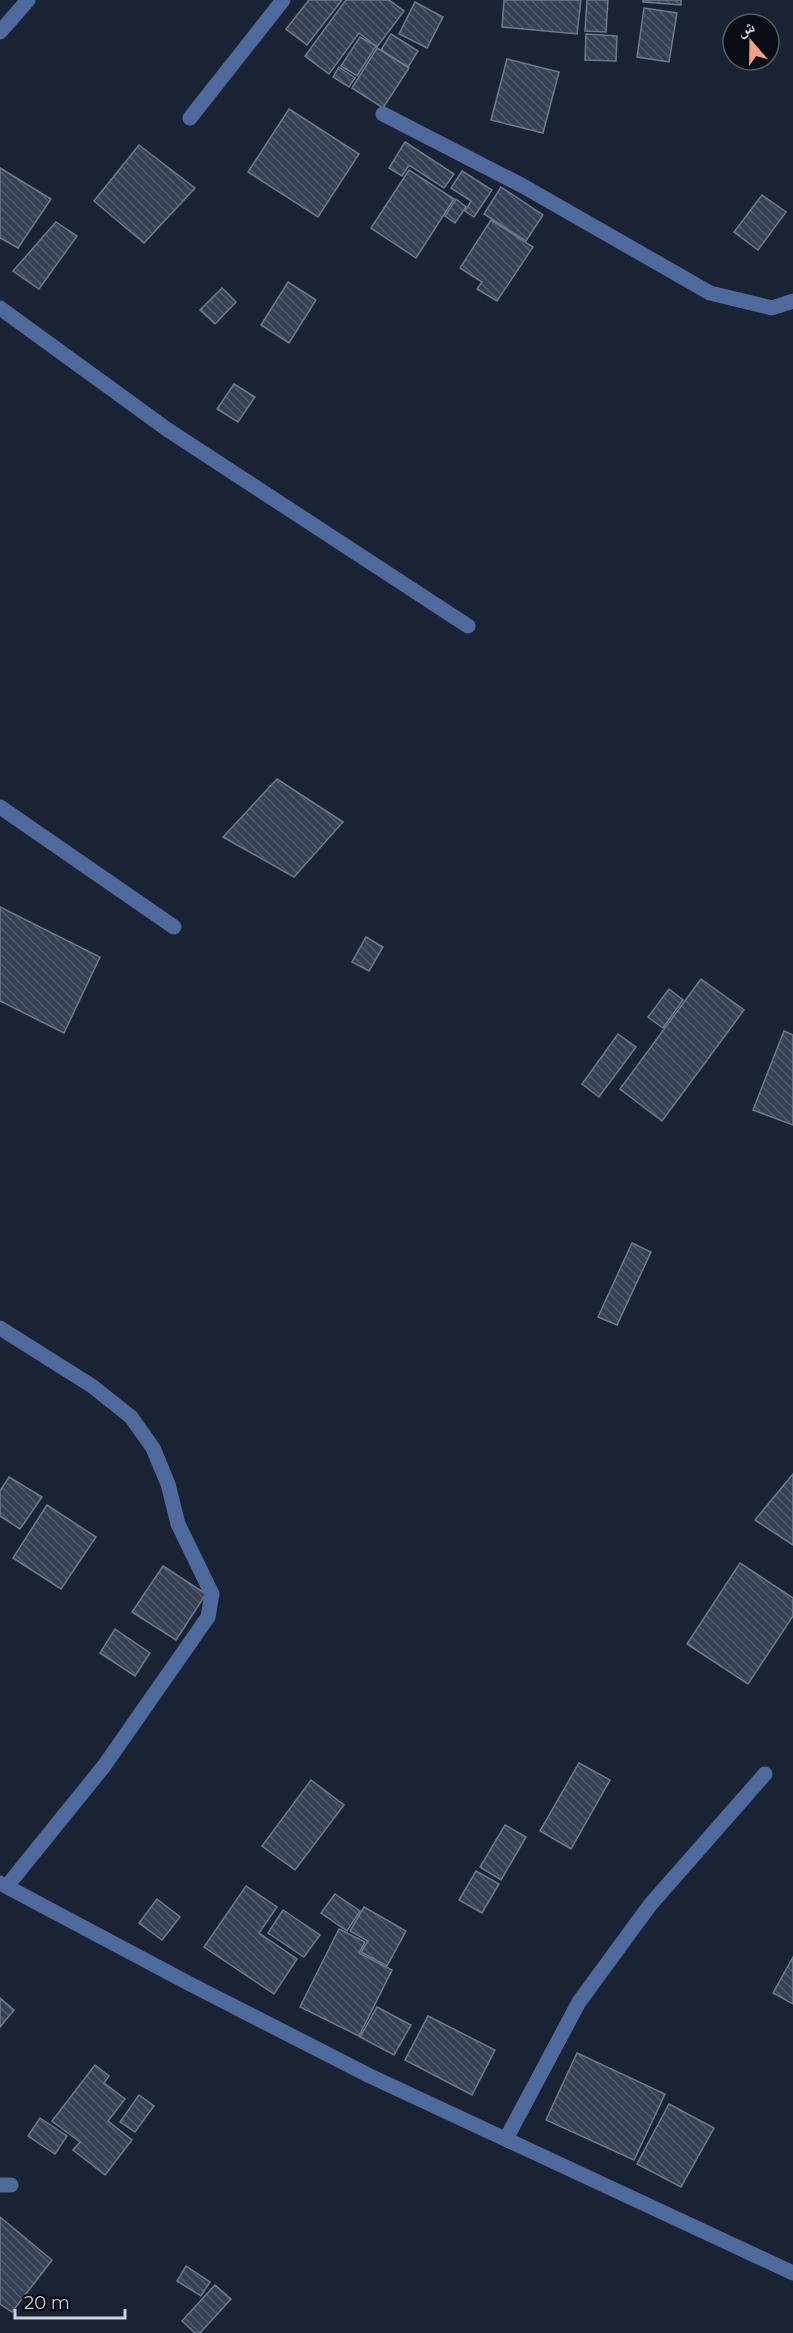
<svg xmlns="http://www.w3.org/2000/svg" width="793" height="2333" font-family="Montserrat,'Noto Naskh Arabic',sans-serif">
  <defs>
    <pattern id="building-back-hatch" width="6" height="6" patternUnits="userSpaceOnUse" patternTransform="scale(1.5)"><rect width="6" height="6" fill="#364154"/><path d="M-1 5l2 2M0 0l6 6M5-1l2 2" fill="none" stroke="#525b6c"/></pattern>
  </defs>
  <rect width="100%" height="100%" fill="#192334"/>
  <g fill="url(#building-back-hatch)" stroke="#6e7a8f" stroke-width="1.5">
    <polygon points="309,0 342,0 307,45 286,29"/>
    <polygon points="346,0 389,0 404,11 377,47 359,33 329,74 305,56"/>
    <polygon points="504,0 581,0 577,34 502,27"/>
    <polygon points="587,0 608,0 606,32 585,31"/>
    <polygon points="643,0 681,0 681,5 643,2"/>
    <polygon points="415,2 443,17 427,48 399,34"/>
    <polygon points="644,8 677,13 669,62 637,57"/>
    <polygon points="391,34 418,51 408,67 381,50"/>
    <polygon points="586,34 617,36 616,61 585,60"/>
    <polygon points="360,37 376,46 357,76 341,66"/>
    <polygon points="377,48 409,68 383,108 352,88"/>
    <polygon points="507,59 559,72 543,133 491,120"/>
    <polygon points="339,67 355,78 349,87 333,77"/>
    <polygon points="289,109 359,154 318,217 248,172"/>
    <polygon points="405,142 454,174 444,188 409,165 402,176 389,168"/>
    <polygon points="139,145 195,188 144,243 94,201"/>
    <polygon points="0,168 51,199 18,248 0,238"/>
    <polygon points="409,170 454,199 416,258 371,228"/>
    <polygon points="462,171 492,190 474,217 465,211 471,201 451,188"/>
    <polygon points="501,187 543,215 526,241 484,214"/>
    <polygon points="762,195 786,212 758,250 734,232"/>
    <polygon points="456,199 466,207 455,223 445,216"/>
    <polygon points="491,220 533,247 497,301 477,289 482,282 460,268"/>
    <polygon points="56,222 77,236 39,289 13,271"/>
    <polygon points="288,282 316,300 289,343 261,325"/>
    <polygon points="222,288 236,302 215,324 200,310"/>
    <polygon points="234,384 255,397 238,422 217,409"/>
    <polygon points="277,779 343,822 294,877 223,837"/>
    <polygon points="0,907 100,957 64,1033 0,1001"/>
    <polygon points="366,937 383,947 369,971 352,962"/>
    <polygon points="701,979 744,1010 662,1121 620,1089"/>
    <polygon points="669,989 683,1000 663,1028 648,1017"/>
    <polygon points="784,1031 793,1035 793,1125 753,1110"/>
    <polygon points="618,1034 636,1047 599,1097 582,1084"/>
    <polygon points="632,1243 651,1252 617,1325 598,1317"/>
    <polygon points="793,1474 793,1545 755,1520"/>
    <polygon points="9,1477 42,1497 20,1529 0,1516 0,1491"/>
    <polygon points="47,1505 96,1537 61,1589 13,1558"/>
    <polygon points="740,1563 793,1598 793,1616 748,1684 687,1644"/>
    <polygon points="163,1566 206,1594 176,1640 132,1612"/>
    <polygon points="115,1629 150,1653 135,1676 100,1653"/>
    <polygon points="579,1763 610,1780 571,1849 540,1831"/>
    <polygon points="311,1780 344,1805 295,1870 262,1846"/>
    <polygon points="505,1825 526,1837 501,1880 480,1867"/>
    <polygon points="476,1871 499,1884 482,1913 459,1900"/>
    <polygon points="246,1886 277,1907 259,1933 297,1959 274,1994 204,1947"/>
    <polygon points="335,1894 360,1911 347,1931 321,1913"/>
    <polygon points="157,1899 180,1917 162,1940 139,1923"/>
    <polygon points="364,1907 406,1931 387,1966 361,1952 368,1941 350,1931"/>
    <polygon points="283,1910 320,1935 304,1957 268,1933"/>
    <polygon points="339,1929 365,1942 359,1953 392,1970 359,2036 300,2007"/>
    <polygon points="793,1957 793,2004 773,1993"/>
    <polygon points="0,1998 14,2010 0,2027"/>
    <polygon points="377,2007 411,2025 394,2055 360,2037"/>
    <polygon points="428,2016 495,2050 472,2095 405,2060"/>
    <polygon points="577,2053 665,2094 634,2160 546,2120"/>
    <polygon points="95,2065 109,2076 104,2083 125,2099 108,2121 132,2140 105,2175 73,2150 80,2142 52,2121"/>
    <polygon points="139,2095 154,2106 135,2132 120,2122"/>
    <polygon points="669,2104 714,2128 681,2187 637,2164"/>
    <polygon points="40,2118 67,2136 55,2154 28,2136"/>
    <polygon points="0,2217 52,2260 12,2312 0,2304"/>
    <polygon points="186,2266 210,2282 201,2296 177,2281"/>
    <polygon points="215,2285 231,2299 200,2333 195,2333 182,2321"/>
  </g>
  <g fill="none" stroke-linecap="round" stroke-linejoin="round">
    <g stroke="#4e6a9c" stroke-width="15">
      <polyline points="0,32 28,0"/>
      <polyline points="383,114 523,186 710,293 772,308 793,301"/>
      <polyline points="190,118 283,0"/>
      <polyline points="0,308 168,430 468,626"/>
      <polyline points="0,807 174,927"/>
      <polyline points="0,1328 92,1386 131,1417 153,1448 168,1484 178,1524 212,1594 208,1617 104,1766 7,1886"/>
      <polyline points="0,1883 190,1984 370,2076 793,2273"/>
      <polyline points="506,2139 579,2002 650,1905 765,1774"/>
      <polyline points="0,2185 11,2185"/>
    </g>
  </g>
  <g transform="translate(751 42) rotate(340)"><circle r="28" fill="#080c14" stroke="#565b64" stroke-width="1.5"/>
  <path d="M0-4.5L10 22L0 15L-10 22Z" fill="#f49e89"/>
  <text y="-9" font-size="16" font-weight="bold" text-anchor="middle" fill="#cbd1dd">ش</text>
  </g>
  <path d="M15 2309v9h110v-9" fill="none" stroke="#cbd1dd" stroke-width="3"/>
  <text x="24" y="2309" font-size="18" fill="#cbd1dd" stroke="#080c14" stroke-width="4.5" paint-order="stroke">20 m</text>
</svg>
